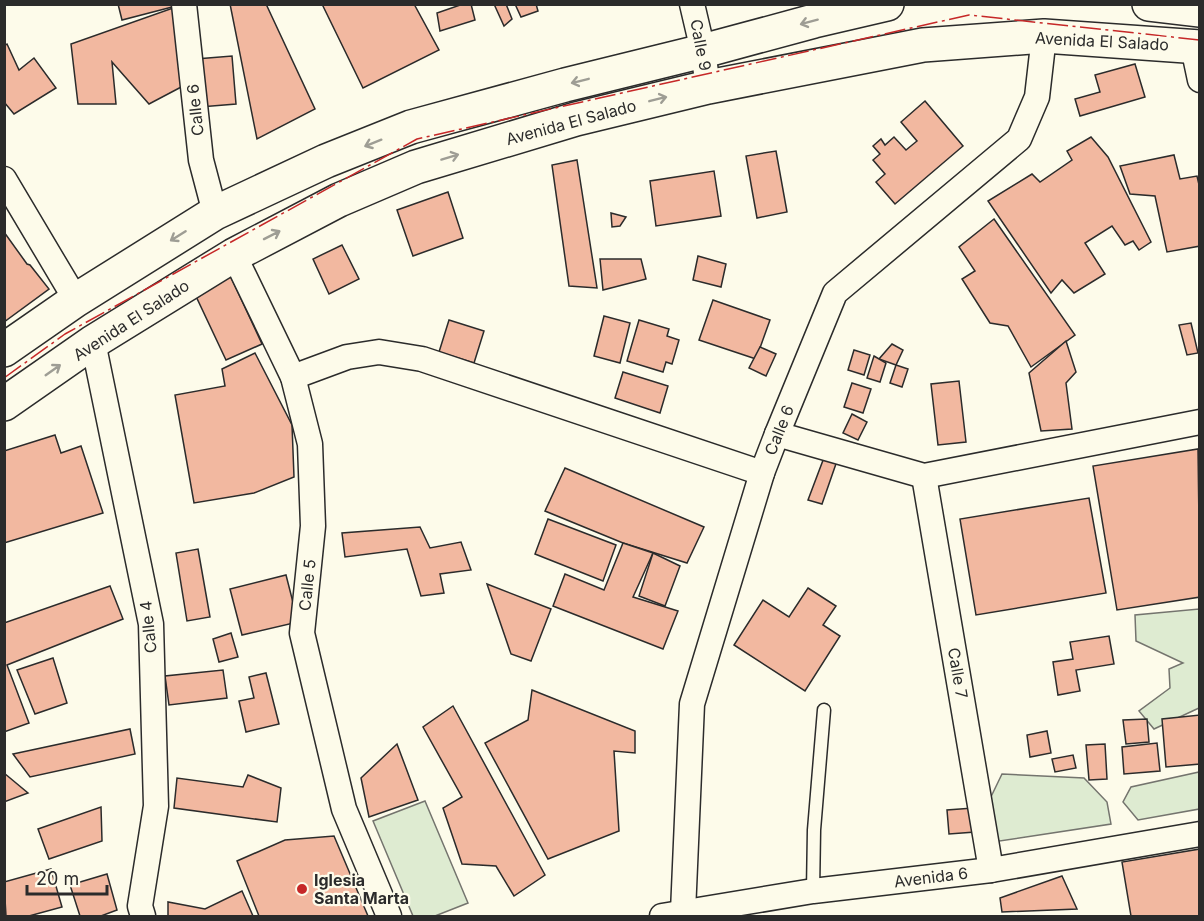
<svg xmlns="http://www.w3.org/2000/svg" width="1204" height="921" font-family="Inter,sans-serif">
  <rect width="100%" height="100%" fill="#fdfbea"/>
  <g fill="#deebd1" stroke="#74746e" stroke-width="1.5">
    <polygon points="1199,609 1199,708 1154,729 1139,711 1170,688 1169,669 1183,663 1136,641 1135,615"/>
    <polygon points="1199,772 1199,809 1138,820 1123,802 1131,787"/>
    <polygon points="1002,774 1084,778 1107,802 1111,824 993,842 987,805"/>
    <polygon points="425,801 468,903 435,916 413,916 373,821"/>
  </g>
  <g fill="#f2b8a0" stroke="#2b2b2b" stroke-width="1.5">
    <polygon points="118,4 175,4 176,6 122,20"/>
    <polygon points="230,4 266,4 315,109 257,139"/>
    <polygon points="322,4 414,4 439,50 363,88"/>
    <polygon points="463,4 471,4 475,20 440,31 437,13"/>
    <polygon points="494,4 506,4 512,19 504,26"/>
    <polygon points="515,4 536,4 538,11 521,17"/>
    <polygon points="173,8 185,85 149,104 112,62 116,104 78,104 71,44"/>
    <polygon points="7,44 19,70 34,58 56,88 14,114 4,102 4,46"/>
    <polygon points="232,56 236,104 200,107 196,59"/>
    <polygon points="1135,64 1145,97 1080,116 1075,99 1100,92 1095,75"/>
    <polygon points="925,101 963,146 895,204 876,182 885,174 873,160 880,154 873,146 881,139 885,145 894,137 906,150 917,141 901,122"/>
    <polygon points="1091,137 1108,157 1151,242 1139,250 1133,241 1125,245 1112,226 1085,243 1105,274 1074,293 1062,280 1051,293 988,201 1032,174 1040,182 1072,160 1067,151"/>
    <polygon points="776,151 787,212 757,218 746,156"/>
    <polygon points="1174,155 1180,179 1197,176 1200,189 1200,246 1167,252 1155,196 1130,194 1120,166"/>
    <polygon points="577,160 597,288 569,286 552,165"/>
    <polygon points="714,171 721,216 656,226 650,181"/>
    <polygon points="448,192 463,238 413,256 397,210"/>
    <polygon points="611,213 626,217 620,226 612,227"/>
    <polygon points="994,219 1075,335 1031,367 1008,326 990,323 962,279 975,271 959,247"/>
    <polygon points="4,232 27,264 30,265 49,289 4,322"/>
    <polygon points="342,245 359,279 329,294 313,259"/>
    <polygon points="698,256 726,264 721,287 693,280"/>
    <polygon points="600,259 641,259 646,279 603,290"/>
    <polygon points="230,275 262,344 226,360 194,292"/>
    <polygon points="713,300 770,320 756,359 699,340"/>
    <polygon points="604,316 630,323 620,363 594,356"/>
    <polygon points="449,320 484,331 474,363 439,352"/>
    <polygon points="639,320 669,329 667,336 679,340 672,364 666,362 663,372 627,361"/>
    <polygon points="1191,323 1198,353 1187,355 1179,325"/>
    <polygon points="1066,341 1076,372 1066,383 1072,429 1041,431 1029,373"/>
    <polygon points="892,344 903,350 896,365 879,359"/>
    <polygon points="760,347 776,354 766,376 749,368"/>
    <polygon points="854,350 870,355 864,375 848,370"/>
    <polygon points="255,353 292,425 294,477 254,493 194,503 175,395 225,386 222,369"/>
    <polygon points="874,356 886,363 880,382 867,378"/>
    <polygon points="896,365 908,369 902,387 890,383"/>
    <polygon points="623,372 668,386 660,413 615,398"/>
    <polygon points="959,381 966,442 938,445 931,384"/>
    <polygon points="852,383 871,389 863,413 844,407"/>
    <polygon points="852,414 867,422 858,440 843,433"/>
    <polygon points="55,435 61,453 81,446 103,513 4,543 4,451"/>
    <polygon points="1198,449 1200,597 1117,610 1093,466"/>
    <polygon points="825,455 838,458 822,504 808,500"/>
    <polygon points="565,468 704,527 687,563 623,543 545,511"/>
    <polygon points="1089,498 1106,593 976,615 960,519"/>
    <polygon points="548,519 616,545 603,581 535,554"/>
    <polygon points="420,527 430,548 461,542 471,570 440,574 444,593 421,596 407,549 345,557 342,533"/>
    <polygon points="623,543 653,553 633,597 678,611 663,649 553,606 565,574 604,590"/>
    <polygon points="198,549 210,617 187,621 176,553"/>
    <polygon points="653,553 680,566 665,606 639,596"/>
    <polygon points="286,575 298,622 242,635 230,589"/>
    <polygon points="487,584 551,609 531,661 511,654"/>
    <polygon points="110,586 123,619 7,665 29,723 4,732 4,623"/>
    <polygon points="808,588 836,606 823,625 840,636 805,691 734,645 763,600 789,617"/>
    <polygon points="231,633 238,657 219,662 213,639"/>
    <polygon points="1109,636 1114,664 1076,670 1080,691 1058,695 1053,662 1073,659 1070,642"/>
    <polygon points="53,658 67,703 35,714 17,670"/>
    <polygon points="223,670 227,698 169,705 165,676"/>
    <polygon points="266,673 279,724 246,732 239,701 254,698 249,677"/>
    <polygon points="532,690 635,731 635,753 614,751 619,831 548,859 485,743 528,720"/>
    <polygon points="453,706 545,875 514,896 496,866 462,864 443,808 462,797 423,727"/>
    <polygon points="1200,715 1200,764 1166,767 1162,719"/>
    <polygon points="1147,719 1149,742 1126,744 1123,720"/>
    <polygon points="130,729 135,754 30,777 13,754"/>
    <polygon points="1047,731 1051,753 1030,757 1027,735"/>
    <polygon points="1157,743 1160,771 1124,774 1122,747"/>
    <polygon points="397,744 418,800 369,817 361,778"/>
    <polygon points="1105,744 1107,779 1089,780 1086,745"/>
    <polygon points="1073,755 1076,768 1055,772 1052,759"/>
    <polygon points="4,773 28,793 4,802"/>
    <polygon points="248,775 281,788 277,822 174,808 177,778 243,787"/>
    <polygon points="101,807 102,841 49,859 38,829"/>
    <polygon points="973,808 975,832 949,834 947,810"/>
    <polygon points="334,836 368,916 259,916 237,861 285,840"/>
    <polygon points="1200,849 1200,916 1131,916 1122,862"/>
    <polygon points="51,869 62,907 29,916 6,916 4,882"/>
    <polygon points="107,874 117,910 101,916 80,916 70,885"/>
    <polygon points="1062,876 1077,909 1002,912 1000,898"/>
    <polygon points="242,891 253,916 168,916 168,902 205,909"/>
  </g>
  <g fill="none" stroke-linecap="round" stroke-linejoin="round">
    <g stroke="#2b2b2b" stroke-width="15">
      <polyline id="lane" points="813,891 814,830 824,710"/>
    </g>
    <g stroke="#2b2b2b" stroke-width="27">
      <g id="street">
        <polyline points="184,4 201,160 215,213"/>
        <polyline points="692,4 703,51 708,87"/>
        <polyline points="1193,47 1200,80"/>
        <polyline points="4,179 76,300"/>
        <polyline points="234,255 293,377 310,444 313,526 302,633 344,809 389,916"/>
        <polyline points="93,342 151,624 156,806 140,906 143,916"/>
        <polyline points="293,377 347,357 379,352 422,359 762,473"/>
        <polyline points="777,434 924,476 1200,422"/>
        <polyline points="924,476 991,870"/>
        <polyline points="683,912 692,704 762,473 777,434 835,293 1019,139 1037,97 1044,36"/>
        <polyline points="662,916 813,891 991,870 1200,834"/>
      </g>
    </g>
    <g stroke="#2b2b2b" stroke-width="36">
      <g id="primary">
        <polyline points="1149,4 1200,10"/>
        <polyline points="4,350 76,300 215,213 326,161 411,127 565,85 703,51 814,21 887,4"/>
        <polyline points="4,404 93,342 234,255 339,200 416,167 576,119 708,87 923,45 1044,36 1200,47"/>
      </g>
    </g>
    <use href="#lane" stroke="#fdfbea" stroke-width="12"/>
    <use href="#street" stroke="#fdfbea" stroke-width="24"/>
    <use href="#primary" stroke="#fdfbea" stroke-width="33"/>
    <polyline stroke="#c62828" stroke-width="1.5" stroke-dasharray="21 4.5 3 4.5" stroke-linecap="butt" points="4,378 65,334 417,139 969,15 1200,40"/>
  </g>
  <defs><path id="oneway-shaft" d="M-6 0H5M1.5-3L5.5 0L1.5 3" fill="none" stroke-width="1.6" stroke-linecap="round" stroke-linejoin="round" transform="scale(1.5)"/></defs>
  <g stroke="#9e9d94">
    <use href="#oneway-shaft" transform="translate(809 22) rotate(165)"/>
    <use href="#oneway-shaft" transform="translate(580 81) rotate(166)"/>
    <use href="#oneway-shaft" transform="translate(658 99) rotate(-14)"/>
    <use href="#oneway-shaft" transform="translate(373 143) rotate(158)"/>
    <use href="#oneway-shaft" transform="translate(450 157) rotate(-17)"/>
    <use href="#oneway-shaft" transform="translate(272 235) rotate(-27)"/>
    <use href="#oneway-shaft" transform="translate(178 236) rotate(148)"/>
    <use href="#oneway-shaft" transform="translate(53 370) rotate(-35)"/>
  </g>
  <circle fill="#c62828" stroke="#fdfbea" stroke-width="2" cx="302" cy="889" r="6"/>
  <g text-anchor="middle" stroke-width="4.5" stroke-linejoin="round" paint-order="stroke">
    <g font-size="16" fill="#2b2b2b" stroke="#fdfbea">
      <text transform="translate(1102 41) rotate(3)" y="6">Avenida El Salado</text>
      <text transform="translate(701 45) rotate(79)" y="6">Calle 9</text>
      <text transform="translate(195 110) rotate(-96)" y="6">Calle 6</text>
      <text transform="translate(571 122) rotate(-15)" y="6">Avenida El Salado</text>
      <text transform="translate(131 320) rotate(-33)" y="6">Avenida El Salado</text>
      <text transform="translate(779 430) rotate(-68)" y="6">Calle 6</text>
      <text transform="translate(307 585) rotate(-84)" y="6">Calle 5</text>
      <text transform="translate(148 627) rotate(-96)" y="6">Calle 4</text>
      <text transform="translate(958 673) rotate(80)" y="6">Calle 7</text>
      <text transform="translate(931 877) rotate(-7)" y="6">Avenida 6</text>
    </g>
    <g font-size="16" font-weight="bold" fill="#2b2b2b" stroke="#fdfbea" text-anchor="start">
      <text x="314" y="886">Iglesia<tspan x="314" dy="18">Santa Marta</tspan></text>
    </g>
  </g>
  <rect width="1204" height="921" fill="none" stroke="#2b2b2b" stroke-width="12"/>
  <path d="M27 885v9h80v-9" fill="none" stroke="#2b2b2b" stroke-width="3"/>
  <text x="36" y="885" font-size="18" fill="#2b2b2b" stroke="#fdfbea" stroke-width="4.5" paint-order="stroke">20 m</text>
</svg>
